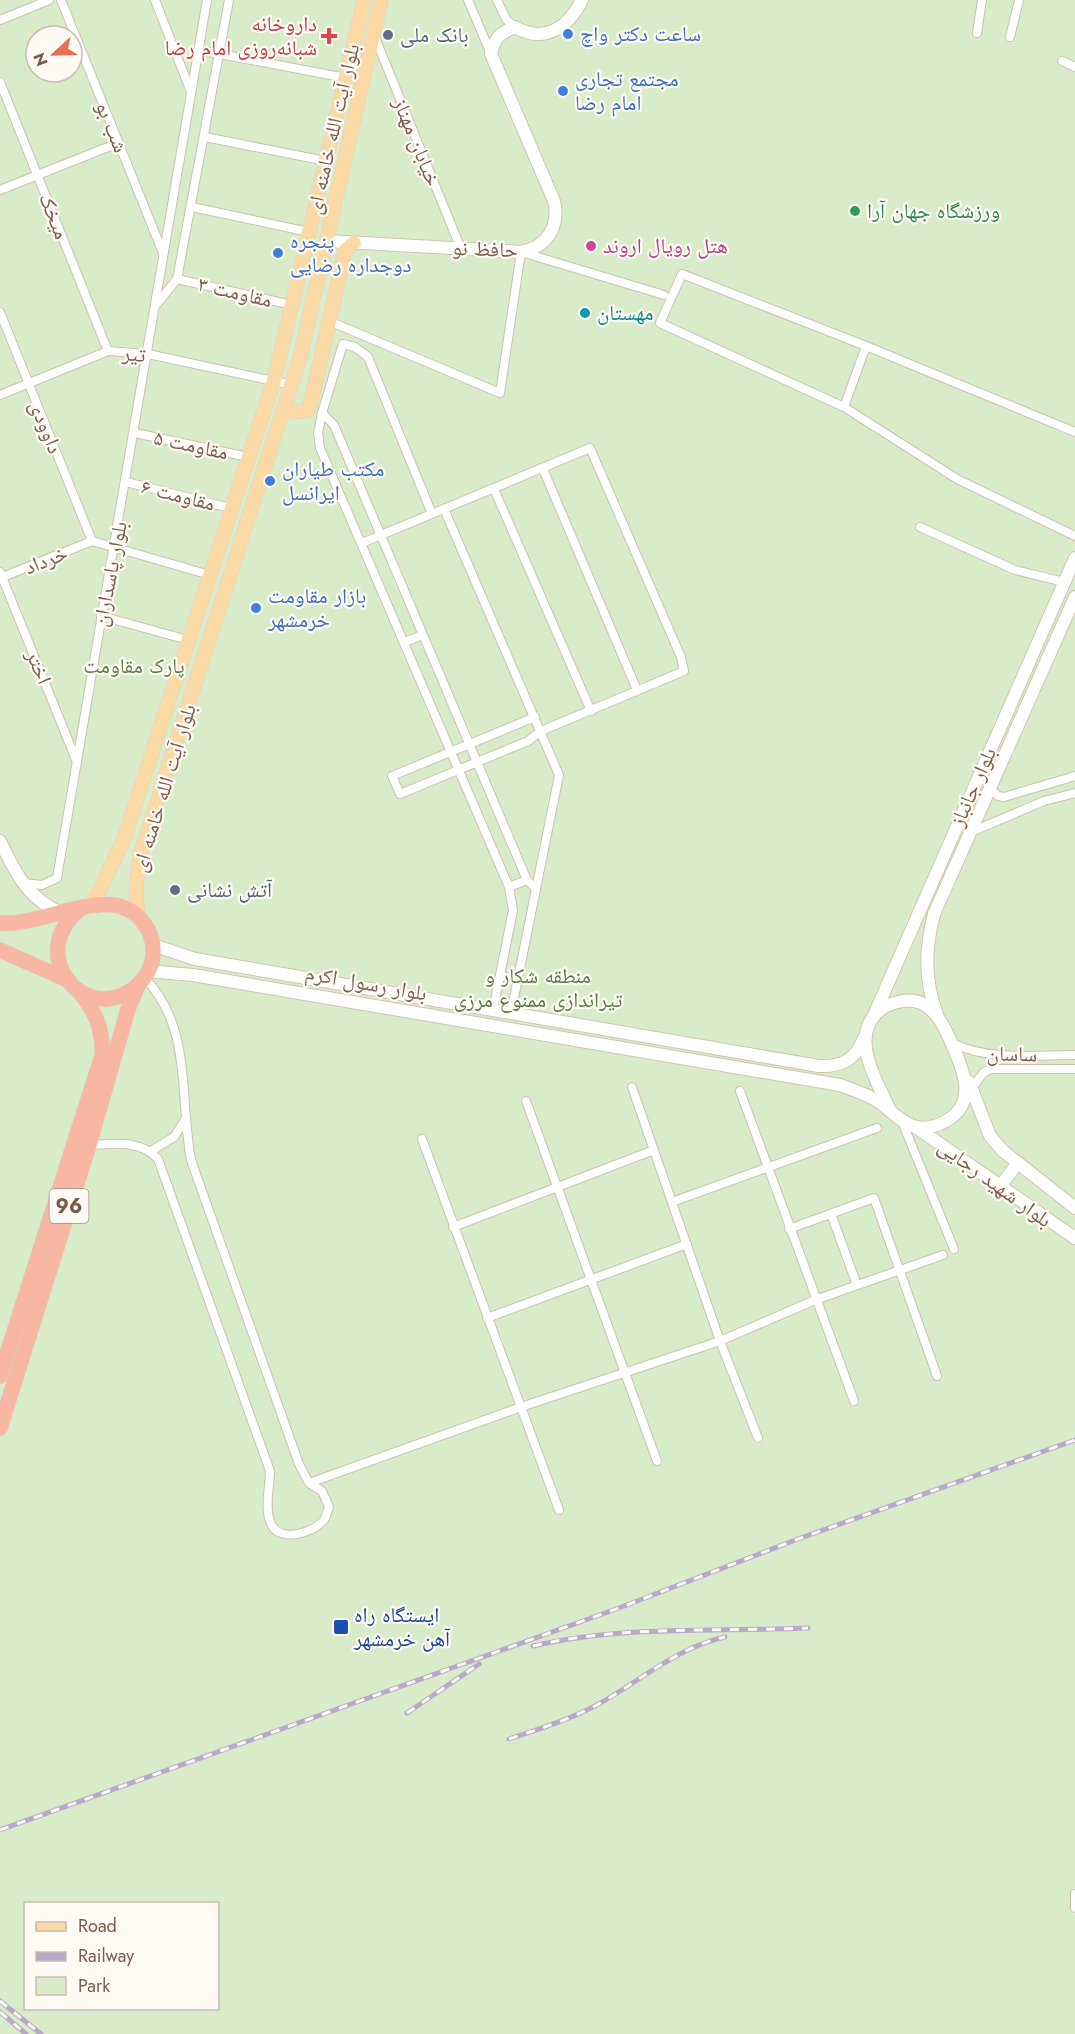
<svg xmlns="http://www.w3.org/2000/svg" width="1075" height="2034" font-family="Jost,'Noto Naskh Arabic',sans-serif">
  <rect width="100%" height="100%" fill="#fdf6ec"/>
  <path fill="#d8ecc9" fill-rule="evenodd" d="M0,0H1075V2034H0ZM36,36H72V72H36ZM26,1904H218V2008H26Z"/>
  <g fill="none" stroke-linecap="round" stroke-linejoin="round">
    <g stroke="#d1beb0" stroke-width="10">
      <g id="street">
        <polyline points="61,0 163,253"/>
        <polyline points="155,0 191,92"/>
        <polyline points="468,0 491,54"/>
        <polyline points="497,0 506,19 515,27"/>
        <polyline points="0,20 49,0"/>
        <polyline points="977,33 982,0"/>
        <polyline points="374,35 461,249"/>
        <polyline points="1010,37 1019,0"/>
        <polyline points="199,50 346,78"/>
        <polyline points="1062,61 1075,67"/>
        <polyline points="0,82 108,351"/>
        <polyline points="205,137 326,161"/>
        <polyline points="0,190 118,143"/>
        <polyline points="192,207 309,232"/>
        <polyline points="177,279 292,305"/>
        <polyline points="157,304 177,279 229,0"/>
        <polyline points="0,312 92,541"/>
        <polyline points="329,321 500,393 521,252 664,295"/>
        <polyline points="866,346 844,407 660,323 682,274 866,346 1075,432"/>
        <polyline points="0,395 108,351 148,354 292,385"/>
        <polyline points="844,407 957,479 1075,536"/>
        <polyline points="322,413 343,344 355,347 368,357 432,514"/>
        <polyline points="135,433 248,457"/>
        <polyline points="543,469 637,690"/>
        <polyline points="126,482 230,508"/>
        <polyline points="494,489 591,711"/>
        <polyline points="444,509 559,775 511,1013"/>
        <polyline points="920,527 1015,570 1064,582"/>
        <polyline points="92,541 210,575"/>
        <polyline points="362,543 590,448 681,657 684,671 541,731 528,741 400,794 392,776 535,717"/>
        <polyline points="0,572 77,762"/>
        <polyline points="0,578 92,541"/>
        <polyline points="101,616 188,640"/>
        <polyline points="405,642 422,635"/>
        <polyline points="990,788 998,796 1004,797 1075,776"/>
        <polyline points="971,832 1044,801 1075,793"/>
        <polyline points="22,883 42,885 57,878 207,0"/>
        <polyline points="509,887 527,880"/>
        <polyline points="500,976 518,979"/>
        <polyline points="493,1010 513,910 509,887 320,448 318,433 322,413 334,425 527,880 536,889"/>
        <path d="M952,1043C989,1061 1034,1055 1075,1055"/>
        <polyline points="632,1087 720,1341 758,1438"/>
        <polyline points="971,1089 984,1072 991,1069 1075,1069"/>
        <polyline points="740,1091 854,1401"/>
        <polyline points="526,1101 657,1461"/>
        <polyline points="901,1119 954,1249"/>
        <polyline points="422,1139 559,1510"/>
        <path d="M89,1145C114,1144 140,1139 158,1159L270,1471C270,1487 263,1513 273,1527C283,1542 315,1532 324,1520C326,1517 327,1512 329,1507L322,1491L309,1483L299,1464L191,1160C179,1096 193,1029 145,978"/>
        <polyline points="151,1151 174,1137 185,1120"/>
        <polyline points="672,1202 877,1128"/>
        <polyline points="831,1214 857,1285"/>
        <polyline points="453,1227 654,1150"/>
        <polyline points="789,1229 874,1198 937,1376"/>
        <polyline points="487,1318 687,1244"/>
        <polyline points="309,1483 521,1407 720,1341 815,1300 943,1255"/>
        <polyline points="1075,1894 1075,1908"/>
      </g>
    </g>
    <g stroke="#d6c0b0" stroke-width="14">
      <g id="secondary">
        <path d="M327,241L521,252C547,247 560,227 554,201L491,54C494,38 500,33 515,27C544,44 568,28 582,0"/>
        <path d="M0,841C15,872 28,900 62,913"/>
        <path d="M153,945L195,959L819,1066C842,1067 855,1060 864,1038"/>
        <path d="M148,971L193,975L840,1085C851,1089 863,1093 874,1099C888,1107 900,1123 916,1127C926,1129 937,1126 946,1121C976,1104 965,1074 954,1049C944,1024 930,993 898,1002C889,1004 880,1009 874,1016C852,1043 878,1083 890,1110"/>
        <path d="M937,1014C924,980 925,949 934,914L1075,597"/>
        <polyline points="874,1015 1075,558"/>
        <polyline points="969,1082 990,1136 1003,1151 1075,1208"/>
        <polyline points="917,1128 1075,1238"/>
        <polyline points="1001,1185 1018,1163"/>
      </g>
    </g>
    <g stroke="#dad1cd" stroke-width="15">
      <g id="primary">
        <polyline points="284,412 307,411 311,402 345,251 354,243"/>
        <polyline points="88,905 97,896 123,841 274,380 364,0"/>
        <path d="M139,917C133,892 137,870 143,846L300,357L381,0"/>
      </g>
    </g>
    <g stroke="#dad1cd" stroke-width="16">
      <g id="highway">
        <path d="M0,923C44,927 111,881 142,921C150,930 154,942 153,955C152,968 144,981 133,989C83,1025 25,954 80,909"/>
        <polyline points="0,950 68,980"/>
        <path d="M0,1376L102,1056C104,1031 94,1008 77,989"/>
        <polyline points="0,1428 89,1145 128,1009 138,985"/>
      </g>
    </g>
    <use href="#street" stroke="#fff" stroke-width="8"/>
    <use href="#secondary" stroke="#fff" stroke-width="12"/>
    <use href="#primary" stroke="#fbd9a5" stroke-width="14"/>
    <use href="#highway" stroke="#f7b7a3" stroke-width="15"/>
    <g stroke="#b9a8c9" stroke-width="5">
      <g id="rail">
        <path d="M533,1646C621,1625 717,1632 808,1628"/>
        <polyline points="407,1713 479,1664"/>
        <path d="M509,1739C539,1729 568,1720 595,1706C638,1683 677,1647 725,1637"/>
        <polyline points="0,1830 619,1608 798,1539 1075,1440"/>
        <polyline points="0,2001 41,2034"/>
        <polyline points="0,2012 26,2034"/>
      </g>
    </g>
    <use href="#rail" stroke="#fffaf3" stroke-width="3" stroke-dasharray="9" stroke-linecap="butt"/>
  </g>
  <g fill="#3f7fe0" stroke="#fffaf3" stroke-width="2">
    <circle cx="568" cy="34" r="6"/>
    <circle cx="563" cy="91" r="6"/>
    <circle cx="278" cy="253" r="6"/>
    <circle cx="270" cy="481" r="6"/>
    <circle cx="256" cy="608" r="6"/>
  </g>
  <g fill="#5c6f8a" stroke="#fffaf3" stroke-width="2">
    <circle cx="388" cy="35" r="6"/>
    <circle cx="175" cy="890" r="6"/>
  </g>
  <path fill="#e0444e" stroke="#fffaf3" stroke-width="2" d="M326 27h6v6h6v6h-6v6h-6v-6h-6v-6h6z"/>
  <circle fill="#2e9e5b" stroke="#fffaf3" stroke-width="2" cx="855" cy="211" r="6"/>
  <circle fill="#d1479c" stroke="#fffaf3" stroke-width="2" cx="591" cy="246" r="6"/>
  <circle fill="#0f9aa8" stroke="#fffaf3" stroke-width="2" cx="585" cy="313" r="6"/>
  <rect fill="#1a4fb4" stroke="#fffaf3" stroke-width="2" x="333" y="1619" width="16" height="16" rx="3"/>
  <g text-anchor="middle" stroke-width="4.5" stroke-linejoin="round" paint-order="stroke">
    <rect fill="#fffaf3" stroke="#a28b7f" stroke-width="1.5" x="49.5" y="1189" width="39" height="34" rx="4.5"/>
    <g font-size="20" font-weight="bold" fill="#7a5c4d">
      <text x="69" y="1213">96</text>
    </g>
    <g font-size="21" fill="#be3a42" stroke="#fffaf3" text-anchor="end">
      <text x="317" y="31">داروخانه<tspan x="317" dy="24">شبانه‌روزی امام رضا</tspan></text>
    </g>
    <g font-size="21" fill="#366cbe" stroke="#fffaf3" text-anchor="start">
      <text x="580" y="41">ساعت دکتر واچ</text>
      <text x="575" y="86">مجتمع تجاری<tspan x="575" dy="24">امام رضا</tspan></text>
      <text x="290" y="248">پنجره<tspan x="290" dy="24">دوجداره رضایی</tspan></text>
      <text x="282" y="476">مكتب طياران<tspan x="282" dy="24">ايرانسل</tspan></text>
      <text x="268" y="603">بازار مقاومت<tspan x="268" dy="24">خرمشهر</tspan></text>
    </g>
    <g font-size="21" fill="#4e5e75" stroke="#fffaf3" text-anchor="start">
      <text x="400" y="42">بانک ملی</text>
      <text x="187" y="897">آتش نشانی</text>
    </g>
    <g font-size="21" fill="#7a5c4d" stroke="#fffaf3">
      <text transform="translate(112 127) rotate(68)" y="7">شب بو</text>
      <text transform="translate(333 129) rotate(-77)" y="7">بلوار آیت الله خامنه ای</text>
      <text transform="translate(417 142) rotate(68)" y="7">خیابان مهناز</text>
      <text transform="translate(54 216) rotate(68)" y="7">میخک</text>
      <text transform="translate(485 249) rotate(2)" y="7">حافظ نو</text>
      <text transform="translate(235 292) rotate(13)" y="7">مقاومت ۳</text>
      <text transform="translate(134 354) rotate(6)" y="7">تیر</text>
      <text transform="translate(46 427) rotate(68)" y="7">داوودی</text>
      <text transform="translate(191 445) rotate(12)" y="7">مقاومت ۵</text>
      <text transform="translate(178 495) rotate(14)" y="7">مقاومت ۶</text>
      <text transform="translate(46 560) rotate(-22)" y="7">خرداد</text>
      <text transform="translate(110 574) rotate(-79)" y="7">بلوار پاسداران</text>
      <text transform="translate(39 667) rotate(68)" y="7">اختر</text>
      <text transform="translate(973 787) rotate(-66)" y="7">بلوار جانباز</text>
      <text transform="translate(164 788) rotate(-73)" y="7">بلوار آیت الله خامنه ای</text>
      <text transform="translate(366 983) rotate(10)" y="7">بلوار رسول اکرم</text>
      <text transform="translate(1012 1054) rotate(1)" y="7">ساسان</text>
      <text transform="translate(995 1183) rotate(36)" y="7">بلوار شهید رجایی</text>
    </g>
    <g font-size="21" fill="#27864d" stroke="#fffaf3" text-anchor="start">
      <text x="867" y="218">ورزشگاه جهان آرا</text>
    </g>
    <g font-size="21" fill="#b23c85" stroke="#fffaf3" text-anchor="start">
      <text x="603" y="253">هتل رویال اروند</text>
    </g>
    <g font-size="21" fill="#0d838f" stroke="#fffaf3" text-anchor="start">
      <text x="597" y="320">مهستان</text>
    </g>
    <g font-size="21" fill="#537a41" stroke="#fffaf3">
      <text x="134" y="673">پارک مقاومت</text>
      <text x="538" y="983">منطقه شکار و<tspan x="538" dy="24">تیراندازی ممنوع مرزی</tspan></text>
    </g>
    <g font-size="21" fill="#164399" stroke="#fffaf3" text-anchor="start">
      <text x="354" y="1622">ایستگاه راه<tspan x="354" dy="24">آهن خرمشهر</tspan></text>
    </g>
  </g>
  <rect x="24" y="1902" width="195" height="108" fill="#fffaf3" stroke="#cabbb1" stroke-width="1.5"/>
  <rect x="36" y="1922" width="30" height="9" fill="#fbd9a5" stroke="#cabbb1" stroke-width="1.5"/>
  <text x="78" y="1932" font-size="18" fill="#7a5c4d">Road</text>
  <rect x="36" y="1952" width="30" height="9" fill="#b9a8c9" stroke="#cabbb1" stroke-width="1.5"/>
  <text x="78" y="1962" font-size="18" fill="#7a5c4d">Railway</text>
  <rect x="36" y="1977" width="30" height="18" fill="#d8ecc9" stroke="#cabbb1" stroke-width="1.5"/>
  <text x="78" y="1992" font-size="18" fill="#7a5c4d">Park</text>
  <g transform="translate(54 54) rotate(248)"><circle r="28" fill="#fffaf3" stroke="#cabbb1" stroke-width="1.5"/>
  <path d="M0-4.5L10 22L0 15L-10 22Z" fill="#e76f51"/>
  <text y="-9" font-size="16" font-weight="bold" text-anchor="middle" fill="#7a5c4d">N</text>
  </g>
</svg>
